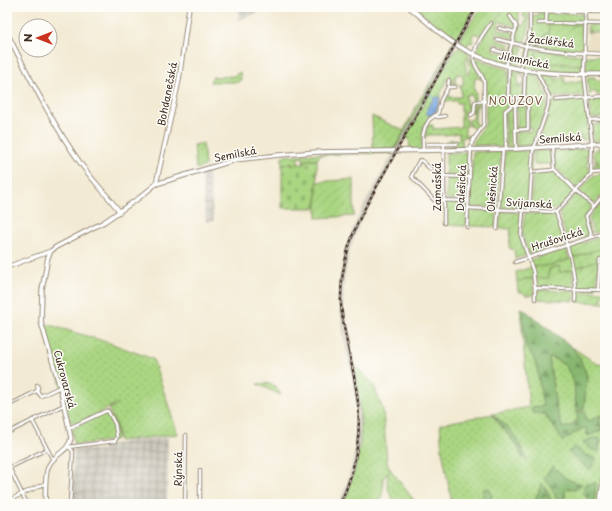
<svg xmlns="http://www.w3.org/2000/svg" width="612" height="511" font-family="'Playpen Sans',sans-serif">
  <defs>
    <pattern id="industrial-grid" width="8" height="8" patternUnits="userSpaceOnUse"><rect width="8" height="8" fill="#c8c4b8"/><path d="M0 4h8M4 0v8" fill="none" stroke="#a49f95"/></pattern>
    <pattern id="grass-dots" width="8" height="8" patternUnits="userSpaceOnUse"><rect width="8" height="8" fill="#aad682"/><path d="M2 2h.1M6 6h.1" fill="none" stroke="#93b870" stroke-width="1.8" stroke-linecap="round"/></pattern>
    <pattern id="forest-firs" width="22" height="20" patternUnits="userSpaceOnUse"><rect width="22" height="20" fill="#87b770"/><path d="M5 1l3.5 6h-7zM16 11l3.5 6h-7z" fill="#70955b"/></pattern>
    <pattern id="cemetery-stones" width="16" height="16" patternUnits="userSpaceOnUse"><rect width="16" height="16" fill="#aad682"/><path d="M2 7V4a2 2 0 0 1 4 0v3zM10 15v-3a2 2 0 0 1 4 0v3z" fill="#93b870"/></pattern>
    <pattern id="garden-furrows" width="10" height="10" patternUnits="userSpaceOnUse"><rect width="10" height="10" fill="#aad682"/><path d="M-1 1l2-2M0 10L10 0M9 11l2-2" fill="none" stroke="#93b870"/></pattern>
    <pattern id="water-ripples" width="26" height="14" patternUnits="userSpaceOnUse"><rect width="26" height="14" fill="#73a3dd"/><path d="M2 4q2-2 4 0t4 0M15 11q2-2 4 0t4 0" fill="none" stroke="#6085b3"/></pattern>
  </defs>
  <rect width="100%" height="100%" fill="#fdfcf7"/>
  <filter id="ink" filterUnits="userSpaceOnUse"><feTurbulence type="fractalNoise" baseFrequency=".025" numOctaves="2"/><feDisplacementMap in="SourceGraphic" scale="8" xChannelSelector="R" yChannelSelector="G"/><feConvolveMatrix kernelMatrix="1 2 1 2 8 2 1 2 1" color-interpolation-filters="sRGB"/></filter>
  <filter id="wash" filterUnits="userSpaceOnUse"><feTurbulence type="fractalNoise" baseFrequency=".012" numOctaves="4" result="noise"/><feDisplacementMap in="SourceGraphic" scale="16" xChannelSelector="R" yChannelSelector="G"/><feGaussianBlur stdDeviation="0.9" result="paint"/><feColorMatrix in="noise" values="0 0 0 0 0 0 0 0 0 0 0 0 0 0 0 0 0 1.4 0 .05"/><feComposite in="paint" operator="in"/></filter>
  <g filter="url(#wash)">
    <rect width="100%" height="100%" fill="#f3ead3"/>
    <polygon fill="#e6daba" points="587,32 602,32 601,41 605,41 605,52 587,51"/>
    <g fill="url(#industrial-grid)">
      <polygon points="238,7 258,7 258,13 239,20"/>
      <polygon points="208,170 214,221 206,222 201,172"/>
      <polygon points="118,404 120,404 135,440 168,437 167,504 71,504 74,448 102,450 103,445 123,443 124,442 131,441 127,430 128,429"/>
    </g>
    <polygon fill="#c8c4b8" points="475,7 479,7 468,24 362,216 349,252 344,280 343,311 347,338 358,388 360,410 360,430 359,446 352,477 342,504 339,504 347,483 353,462 357,430 357,410 355,388 344,339 340,311 341,279 346,251 353,229 363,207"/>
    <g fill="url(#grass-dots)" stroke="#728050" fill-rule="evenodd">
      <polygon points="414,7 475,7 456,41"/>
      <path d="M504,7H519V19L521,20L519,21L518,23L521,24L522,26H524L526,17H523V7H545V10H538V7L527,8V14L529,15V28L524,45L514,42V41L517,27L499,22L498,24L500,25L498,29L514,33L511,41V38L496,32L495,35L497,36V40L510,44L509,51V48L493,43L492,46L494,47L493,51L508,54L505,65L476,54C476,47 483,41 484,34L489,30Z"/>
      <polygon points="538,13 563,14 563,13 583,14 584,25 549,24 548,35 545,35 540,42 539,46 533,47 528,46 532,31 533,16 538,16"/>
      <polygon points="452,44 453,45 395,150 394,149 417,105 450,49 451,45"/>
      <polygon points="513,45 523,47 518,67 508,65 509,59 511,58"/>
      <path d="M459,47L471,55L468,57V59L466,60V74H470L469,59L471,58L474,65L473,66L477,69L476,70L482,80H481V78H475L474,91H476C476,99 473,104 473,112H471V110L469,111V104H472V95H466V104H468V109L466,110V111H464L463,113H465L464,118L467,120V126H465V135L469,136L473,134L472,137H462V146H470V147L446,150L445,148L447,146V147L455,146V145L448,143V140H459V133L446,135H427L426,137H424L425,131L426,132L428,125H433V129L461,127V103H457V101H443L446,95L445,94H449V97H461V89L460,86H454V82L456,81V85H463V75L456,74V78L453,79L451,86V80H446L445,85L440,94L441,95L436,112L429,119L424,127L422,133V148L420,150H410L409,138H406L408,132L455,49L457,50Z"/>
      <polygon points="528,48 537,50 535,62 583,65 583,72 555,72 523,68"/>
      <polygon points="240,72 241,80 239,82 210,82 211,79 213,77 234,76"/>
      <path d="M477,102L478,103L483,102V106H476L475,124H477V131L475,133L474,128L469,126V120L473,119C473,115 475,104 477,102Z"/>
      <polygon points="395,151 394,153 320,155 317,160 305,160 305,164 304,164 303,158 298,157 298,164 282,164 282,156 328,153"/>
      <polygon points="605,247 605,258 560,274 559,266 549,269 549,278 526,279 517,282 516,272 533,267 552,265"/>
      <path d="M520,308H522L526,347L532,354L537,368L543,406L533,413H545L551,424L569,436L583,428L600,422L601,415L587,422L583,410C578,418 573,429 562,427L556,408L549,357H551L566,366L574,383L577,412L584,408L587,376L580,359L572,347L597,364L605,365V454L599,504H594L595,483L585,485L583,492L589,500L588,504H569L566,500L564,504H561L565,498V491L568,488L576,489C569,480 560,475 553,466L544,478L551,486L559,504H553L546,489L537,494L534,504H490L491,501L484,489L482,500L484,502L489,504H452L442,450L440,424L529,407ZM492,415L522,448V457L518,447ZM575,447L588,456L596,459L590,469Z"/>
      <polygon points="43,323 107,342 153,359 178,434 119,441 116,424 109,409 118,404 114,405 75,425 73,421 70,422 59,378"/>
      <path d="M356,366L373,384L383,410L387,462L390,469L417,504H395C389,490 384,486 389,471L383,479V489L380,504H343C351,483 359,462 360,439C362,415 358,392 355,368Z"/>
      <polygon points="266,383 275,386 281,395 257,384"/>
      <polygon points="106,412 108,412 115,424 117,438 115,440 74,445 72,429"/>
    </g>
    <g fill="url(#forest-firs)" stroke="#617047">
      <path d="M522,308L572,347L580,359L587,376L584,408L576,412L574,383L566,366L552,357L549,358L556,408L562,427C566,428 575,425 577,421C578,418 577,416 577,414L584,410L587,422L601,415L600,422L602,430L588,436L586,428H583L563,441L545,414L532,413V407L543,406L537,368L532,354L526,347Z"/>
      <path d="M492,414C508,425 520,442 527,460L522,457L518,447Z"/>
      <polygon points="594,438 601,439 599,452 591,449 583,442"/>
      <polygon points="575,447 588,456 596,459 590,470 580,463 568,452"/>
      <path d="M553,466C563,477 568,481 582,484L576,489L568,488L565,491V498L561,504H559L551,486L544,478Z"/>
      <polygon points="542,483 553,504 534,504"/>
      <polygon points="596,483 594,504 588,504 589,500 583,492 585,484"/>
      <polygon points="489,488 492,496 490,504 484,502 482,500 484,489"/>
    </g>
    <polygon fill="url(#cemetery-stones)" stroke="#728050" points="305,160 317,160 317,208 282,208 282,164 305,164"/>
    <g fill="url(#garden-furrows)" stroke="#728050">
      <path d="M482,7H504C498,15 497,27 487,30L484,34L479,35L474,33L472,37L474,38L472,43L469,42L466,49L458,44L465,31Z"/>
      <polygon points="549,24 583,25 583,51 561,50 539,46 545,34 548,35"/>
      <polygon points="588,25 605,25 605,27 600,27 600,29 604,30 604,32 605,32 605,41 601,41 601,32 587,32 590,31 590,30 587,30"/>
      <polygon points="537,50 583,55 583,65 535,62"/>
      <polygon points="586,56 605,56 605,57 603,58 605,60 604,72 586,72"/>
      <path d="M475,57L495,66L508,69L507,97H503V99H510V105L504,111L505,147H494L492,144L491,145L473,146L474,141L485,125L486,105L494,104V98L486,97C486,88 486,79 481,71C479,67 476,64 474,60Z"/>
      <polygon points="510,70 523,72 523,79 522,74 520,74 518,76 519,86 516,88 520,88 520,86 522,86 523,82 522,97 509,97"/>
      <polygon points="526,72 536,74 547,95 547,107 534,145 517,146 517,132 532,131 532,128 529,128 529,97 525,97"/>
      <polygon points="539,74 554,76 556,81 557,81 557,78 562,78 562,76 564,76 565,83 584,81 585,95 552,98"/>
      <polygon points="587,77 595,77 595,80 602,80 602,82 603,79 605,80 605,89 603,90 604,94 597,95 596,92 592,92 589,95"/>
      <polygon points="599,99 599,100 601,100 602,104 605,103 604,100 605,100 605,112 603,112 601,114 601,116 605,116 605,117 591,118 589,100"/>
      <polygon points="586,100 589,142 587,139 582,140 580,134 580,140 575,139 576,143 573,143 573,140 571,140 572,137 569,137 569,141 561,141 560,138 557,139 556,144 537,145 546,119 549,120 549,118 546,117 552,102"/>
      <polygon points="512,106 514,106 514,120 511,120 511,122 514,122 515,147 507,147 506,112"/>
      <rect x="517" y="106" width="10" height="23"/>
      <polygon points="372,116 404,131 394,149 388,149 384,148 383,150 373,150"/>
      <polygon points="602,121 602,123 605,124 605,137 600,137 599,138 599,141 593,141 591,122 593,122 593,125 599,125 598,122"/>
      <polygon points="203,143 205,166 196,169 194,145"/>
      <polygon points="598,147 599,147 599,149 601,149 603,153 603,149 605,149 604,171 603,168 601,168 601,166 599,169 593,169 593,165 600,164 599,162 595,163 595,161 598,160 595,160 595,157 593,157 593,150 598,150"/>
      <polygon points="588,148 589,155 585,156 586,159 589,159 589,162 587,161 587,166 589,166 590,175 577,189 554,166 553,151"/>
      <polygon points="522,150 522,152 532,151 528,209 502,208 501,207 505,151"/>
      <polygon points="550,150 552,164 534,164 534,151"/>
      <polygon points="501,151 497,207 470,207 473,152"/>
      <polygon points="469,152 468,176 446,175 446,153"/>
      <path d="M556,171L575,191C557,211 558,212 531,210L533,173Z"/>
      <polygon points="605,174 605,175 602,176 603,178 605,178 605,197 601,196 595,203 593,201 592,203 579,191 594,175"/>
      <polygon points="447,178 468,178 467,200 446,199"/>
      <polygon points="354,179 354,216 317,218 317,182"/>
      <polygon points="577,193 591,205 590,206 592,207 584,217 586,218 591,234 568,242 559,213"/>
      <polygon points="603,199 605,199 605,230 593,233 589,217"/>
      <polygon points="446,202 467,203 466,226 446,225"/>
      <polygon points="469,211 497,211 495,227 469,226"/>
      <polygon points="501,211 522,213 520,236 526,255 515,259 514,250 509,248 510,248 509,247 511,229 499,228"/>
      <polygon points="525,213 556,215 565,242 529,254 522,235"/>
      <polygon points="605,236 605,239 603,237 601,240 602,243 602,241 605,241 605,247 572,258 569,247"/>
      <polygon points="566,248 569,259 552,265 533,267 530,260"/>
      <polygon points="599,260 596,289 578,288 575,268"/>
      <polygon points="559,266 560,273 572,269 574,288 536,286 535,278 549,278 549,269"/>
      <polygon points="532,278 534,295 525,295 522,292 518,292 517,282 526,279"/>
      <polygon points="538,290 575,291 574,301 536,299 536,291"/>
      <polygon points="578,291 605,292 605,296 602,297 602,302 605,302 605,303 577,302"/>
    </g>
    <path fill="url(#water-ripples)" stroke="#57667e" d="M437,96L440,98C438,106 438,111 430,116L426,113C427,106 432,101 437,96Z"/>
    <g fill="none" stroke-linecap="round" stroke-linejoin="round">
      <polyline stroke="#73a3dd" stroke-width="1" points="425,92 432,96 434,100"/>
    </g>
  </g>
  <g filter="url(#ink)">
    <g fill="none" stroke-linecap="round" stroke-linejoin="round">
      <g stroke="#978a78" stroke-width="4.5">
        <g id="street">
          <polyline points="547,7 546,23 605,24"/>
          <polyline points="538,23 546,23"/>
          <polyline points="499,28 515,32"/>
          <path d="M497,39C532,49 568,53 605,54"/>
          <polyline points="494,50 509,54"/>
          <polyline points="506,66 516,28 516,25 510,16"/>
          <polyline points="509,67 508,98 526,99 528,104 528,129 515,130"/>
          <polyline points="520,70 530,31 530,11 605,12"/>
          <polyline points="448,87 449,80"/>
          <polyline points="524,99 525,71"/>
          <polyline points="556,100 605,96"/>
          <polyline points="514,105 528,104"/>
          <polyline points="515,105 516,149"/>
          <polyline points="471,115 474,113 475,102 485,101"/>
          <polyline points="435,116 439,117 445,116"/>
          <polyline points="590,120 605,119"/>
          <polyline points="428,144 457,144"/>
          <polyline points="444,145 444,223"/>
          <polyline points="552,147 554,169 576,191 594,206"/>
          <polyline points="506,149 505,111 512,105"/>
          <polyline points="423,150 423,135 425,127 429,120 438,113 441,100 448,87 454,87"/>
          <polyline points="532,172 552,170 554,169"/>
          <polyline points="592,173 605,172"/>
          <polyline points="468,201 434,200 412,177 412,175 419,161 421,160 438,176 470,177"/>
          <polyline points="468,208 556,212 591,175 592,142 584,73 586,7"/>
          <polyline points="523,211 521,236 533,271 535,288 535,299"/>
          <polyline points="529,211 533,151 548,107 549,96 537,72"/>
          <path d="M556,212C566,242 577,270 575,301"/>
          <path d="M467,227L471,146C474,134 481,133 484,123V81C482,74 475,68 474,61C471,51 485,31 491,23"/>
          <polyline points="497,229 503,149"/>
          <polyline points="592,236 586,216 601,198 605,198"/>
          <polyline points="515,262 605,233"/>
          <polyline points="535,288 605,290"/>
          <polyline points="598,290 600,260"/>
          <polyline points="37,385 38,388 37,391 41,396 60,387"/>
          <polyline points="7,406 37,391"/>
          <polyline points="32,420 53,460"/>
          <polyline points="7,433 64,405"/>
          <polyline points="68,447 115,441 117,437 115,424 108,411 106,411 69,428"/>
          <polyline points="68,447 71,449 73,452 70,504"/>
          <polyline points="7,463 27,504"/>
          <polyline points="7,469 47,449"/>
          <polyline points="7,501 46,483"/>
          <polyline points="185,504 186,435"/>
          <polyline points="200,504 200,470"/>
        </g>
      </g>
      <g stroke="#978a78" stroke-width="5.5">
        <g id="secondary">
          <path d="M409,7C423,18 437,32 452,42C498,73 551,75 605,74"/>
          <path d="M7,33C30,78 52,123 81,164C93,181 108,196 120,212"/>
          <polyline points="156,184 179,80 189,7"/>
          <polyline points="7,267 51,251 56,247 104,222 139,198 156,184 235,160 279,155 317,152 516,149 605,143"/>
          <path d="M45,504C46,493 44,474 49,465C55,454 69,451 71,438L60,387L41,322L42,290L48,257L51,251"/>
          <polyline points="600,504 605,466"/>
        </g>
      </g>
      <use href="#street" stroke="#fff" stroke-width="2.5"/>
      <use href="#secondary" stroke="#fff" stroke-width="3.5"/>
      <g stroke="#3b2a1e" stroke-width="2.5">
        <path id="rail" d="M340,504C357,468 363,427 356,388C352,360 343,333 341,304C340,271 349,238 365,208L457,41L477,7"/>
      </g>
      <use href="#rail" stroke="#fdfcf7" stroke-width="1" stroke-dasharray="3" stroke-linecap="butt"/>
    </g>
  </g>
  <g text-anchor="middle" stroke-width="3" stroke-linejoin="round" paint-order="stroke">
    <g font-size="10" fill="#3b2a1e" stroke="#fdfcf7">
      <text transform="translate(551 41) rotate(7)" y="4">Žacléřská</text>
      <text transform="translate(524 60) rotate(11)" y="4">Jilemnická</text>
      <text transform="translate(167 94) rotate(-79)" y="4">Bohdanečská</text>
      <text transform="translate(560 138) rotate(-4)" y="4">Semilská</text>
      <text transform="translate(235 154) rotate(-11)" y="4">Semilská</text>
      <text transform="translate(437 187) rotate(-90)" y="4">Zamašská</text>
      <text transform="translate(461 188) rotate(-87)" y="4">Dalešická</text>
      <text transform="translate(492 189) rotate(-86)" y="4">Olešnická</text>
      <text transform="translate(529 203) rotate(3)" y="4">Svijanská</text>
      <text transform="translate(557 239) rotate(-18)" y="4">Hrušovická</text>
      <text transform="translate(65 379) rotate(75)" y="4">Cukrovarská</text>
      <text transform="translate(178 469) rotate(-89)" y="4">Rýnská</text>
    </g>
    <g font-size="11" letter-spacing="1" fill="#7a593e" stroke="#fdfcf7">
      <text x="516" y="105">NOUZOV</text>
    </g>
  </g>
  <rect width="612" height="511" fill="none" stroke="#fdfcf7" stroke-width="24"/>
  <g transform="translate(38 38) rotate(270)"><circle r="19" fill="#fdfcf7" stroke="#afa8a0"/>
  <path d="M0-3L7 15L0 10L-7 15Z" fill="#c8321e"/>
  <text y="-6" font-size="11" font-weight="bold" text-anchor="middle" fill="#3b2a1e">N</text>
  </g>
</svg>
